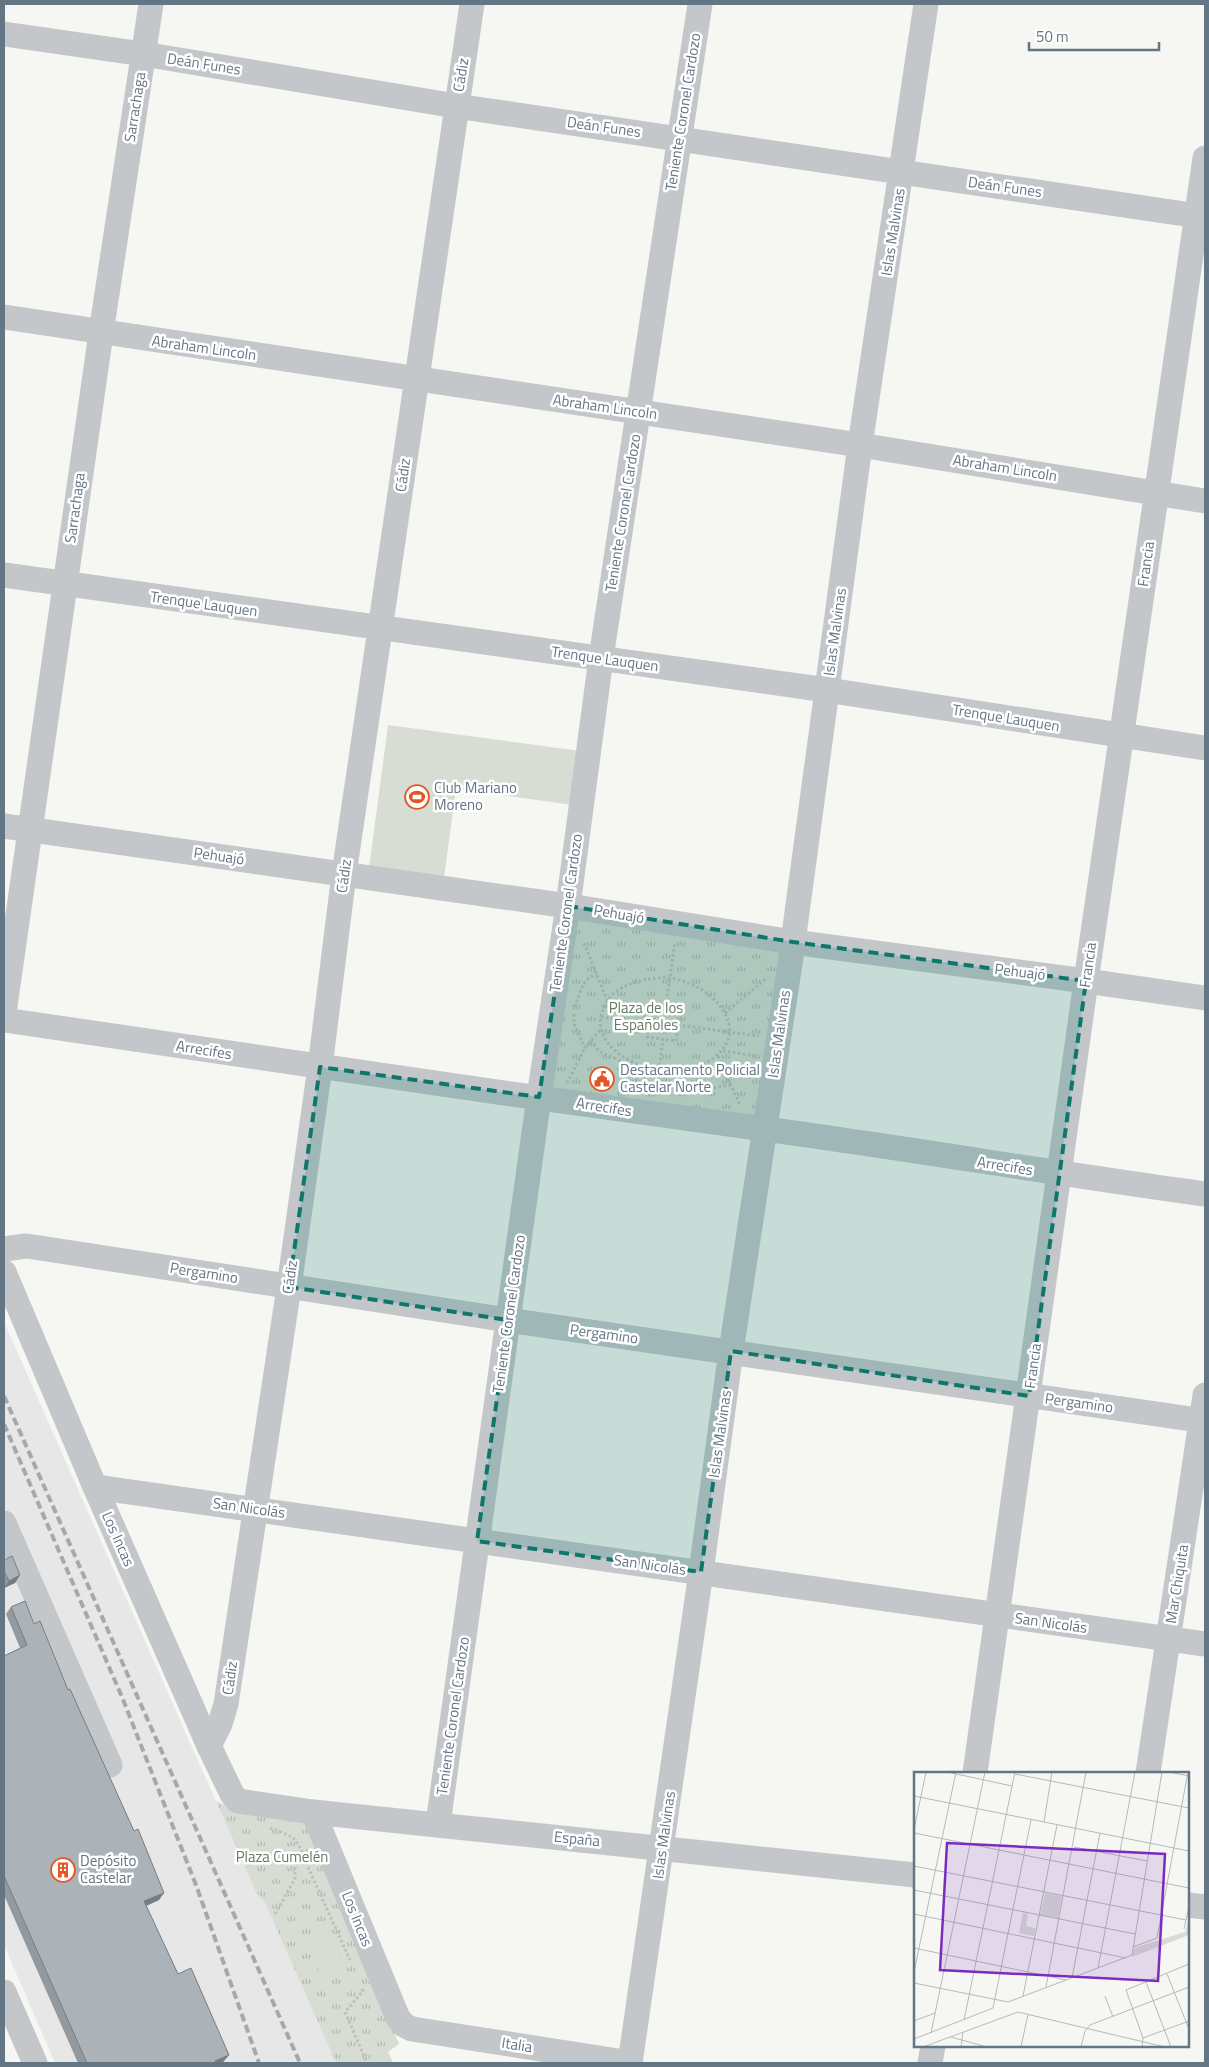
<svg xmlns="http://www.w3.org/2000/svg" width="1209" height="2067" font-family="'Titillium Web',sans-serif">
  <defs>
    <pattern id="park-tufts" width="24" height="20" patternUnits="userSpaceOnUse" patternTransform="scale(1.25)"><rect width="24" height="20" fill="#d7ddd3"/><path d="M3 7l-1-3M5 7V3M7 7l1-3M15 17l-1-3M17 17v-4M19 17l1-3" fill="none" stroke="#b2b8b1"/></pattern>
  </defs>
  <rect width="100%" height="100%" fill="#f6f6f2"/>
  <polygon fill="#e6e7e6" points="4,1322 256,1892 265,1903 336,2063 55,2063 4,1945"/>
  <g fill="url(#park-tufts)">
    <polygon points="573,917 782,952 757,1118 548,1090"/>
    <polygon points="216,1801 238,1811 307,1821 399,2044 388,2052 393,2063 336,2063 265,1903 256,1892"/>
  </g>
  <g fill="#d7ddd3">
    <polygon points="388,725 580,751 573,805 456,789 444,878 369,868"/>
    <polygon points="328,1929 347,1972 324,1983 305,1939"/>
  </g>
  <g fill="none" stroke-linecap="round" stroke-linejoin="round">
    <g stroke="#bdbfc1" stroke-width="3" stroke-dasharray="2.5 2.5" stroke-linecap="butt">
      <polyline points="584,943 607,1000"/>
      <path d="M648,979C657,978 667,977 675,979C716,987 756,1034 707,1062C694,1069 677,1073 662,1071C636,1068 591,1046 602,1012C605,1004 609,996 617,991C626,984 637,982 648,979Z"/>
      <path d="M575,1007C580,994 581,979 597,974"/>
      <polygon points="651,1009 680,1013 676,1041 647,1037"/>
      <polyline points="665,1011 675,942"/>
      <polyline points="725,1013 767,978"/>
      <polyline points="574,1014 574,1024 585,1048"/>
      <polyline points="601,1017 642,1022"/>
      <polyline points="678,1025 759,1036"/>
      <polyline points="648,1030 641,1029 643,1016 650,1017"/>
      <path d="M591,1040C600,1056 605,1053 619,1060L627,1089"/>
      <polyline points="723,1051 756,1056"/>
      <polyline points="718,1056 740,1105"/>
      <polyline points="567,1083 585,1048 601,1029"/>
      <path d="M647,1093C661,1077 676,1091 692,1091C705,1091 718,1086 731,1085"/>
      <polyline points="656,1095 663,1039"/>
      <path d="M270,1828C289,1835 297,1836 303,1856L298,1860L295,1866V1879L275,1914"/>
      <polyline points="308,1850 303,1856 350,1960"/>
      <polyline points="362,1989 363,1991 345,2012 367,2063"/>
    </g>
    <g stroke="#c3c7ca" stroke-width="25">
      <polyline points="4,34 143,54 456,106 1205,217"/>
      <polyline points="4,317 860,445 1205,501"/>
      <polyline points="4,575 827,690 1205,748"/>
      <polyline points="4,826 568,906 793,942 1086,981 1205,998"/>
      <polyline points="4,1013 101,333 151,4"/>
      <path d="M4,1020C257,1058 511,1095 765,1129C912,1149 1058,1174 1205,1194"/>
      <polyline points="4,1249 26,1246 40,1248 508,1320 1205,1421"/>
      <polyline points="4,1272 95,1487 209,1746 232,1794 238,1801 313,1812 915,1875"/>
      <polyline points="95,1487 1205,1644"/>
      <polyline points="4,1523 110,1765"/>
      <polyline points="209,1746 220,1724 226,1704 289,1287 320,1067 344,874 472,4"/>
      <polyline points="975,1773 1086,981 1205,158"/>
      <polyline points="1148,1773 1205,1395"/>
      <polyline points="313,1812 398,2018 404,2025 412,2029 631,2063"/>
      <polyline points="438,1824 539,1097 568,906 601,658 700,4"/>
      <polyline points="1188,1905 1205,1907"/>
      <polyline points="4,1992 35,2063"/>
      <polyline points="630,2063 701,1572 731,1351 791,957 860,445 926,4"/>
      <polyline points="930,2063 933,2046"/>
    </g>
    <g stroke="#a3a9af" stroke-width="4" stroke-dasharray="8 4" stroke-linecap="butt">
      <polyline points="4,1396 300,2063"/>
      <polyline points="4,1424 122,1697 196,1885 259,2063"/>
    </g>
  </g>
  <g fill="#939a9f">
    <polygon points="4,1560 20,1575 15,1583 4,1588"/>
    <polygon points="11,1607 34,1624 68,1690 159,1900 146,1906 178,1974 229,2055 223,2062 221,2063 78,2063 4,1895 4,1656 20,1648 6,1614"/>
  </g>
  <g fill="#787d82">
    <polygon points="20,1575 15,1583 4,1588 9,1581"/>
    <polygon points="164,1893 159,1900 139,1909 144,1901"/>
    <polygon points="229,2055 223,2062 221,2063 213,2063 215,2061"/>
  </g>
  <g fill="#abb3b9" stroke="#787d82">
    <polygon points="12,1556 20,1575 9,1581 4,1571 4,1560"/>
    <polygon points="25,1601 34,1624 40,1621 68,1690 70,1689 134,1831 138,1829 164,1893 144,1901 178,1974 191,1968 229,2055 215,2061 216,2063 87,2063 4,1876 4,1656 27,1645 11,1607"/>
  </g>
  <path fill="#0f766e" fill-opacity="0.2" stroke="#0f766e" stroke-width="4" stroke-dasharray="10 6" stroke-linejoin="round" d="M568,906L793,942L1086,981L1029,1396L731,1351L701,1572L477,1541L508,1320L289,1287L320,1067L539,1097Z"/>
  <defs>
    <g id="stadium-ring" transform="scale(1.25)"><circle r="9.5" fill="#fff" stroke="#e45523" stroke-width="1.5"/><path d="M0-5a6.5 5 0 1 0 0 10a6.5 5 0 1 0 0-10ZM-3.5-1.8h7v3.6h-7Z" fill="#e45523"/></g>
    <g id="civic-ring" transform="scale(1.25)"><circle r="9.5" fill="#fff" stroke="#e45523" stroke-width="1.5"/><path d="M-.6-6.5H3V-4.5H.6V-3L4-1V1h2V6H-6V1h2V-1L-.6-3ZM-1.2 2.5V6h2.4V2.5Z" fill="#e45523"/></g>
    <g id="building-ring" transform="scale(1.25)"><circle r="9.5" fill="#fff" stroke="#e45523" stroke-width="1.5"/><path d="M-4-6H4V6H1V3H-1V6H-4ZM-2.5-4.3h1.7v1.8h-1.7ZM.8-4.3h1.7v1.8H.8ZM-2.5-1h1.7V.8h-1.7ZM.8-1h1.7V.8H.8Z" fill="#e45523"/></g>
  </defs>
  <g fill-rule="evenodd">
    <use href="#stadium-ring" x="417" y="797"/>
    <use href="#civic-ring" x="602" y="1079"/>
    <use href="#building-ring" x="63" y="1870"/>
  </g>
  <g text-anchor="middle" stroke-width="5" stroke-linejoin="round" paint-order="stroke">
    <g font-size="15" fill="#647584" stroke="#fff">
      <text transform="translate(204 64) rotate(9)" y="5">Deán Funes</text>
      <text transform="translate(461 75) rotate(-81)" y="5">Cádiz</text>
      <text transform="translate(135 107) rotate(-81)" y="5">Sarrachaga</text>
      <text transform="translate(683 112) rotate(-81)" y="5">Teniente Coronel Cardozo</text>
      <text transform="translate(604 127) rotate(8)" y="5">Deán Funes</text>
      <text transform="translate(1005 187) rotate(8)" y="5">Deán Funes</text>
      <text transform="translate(893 232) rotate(-81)" y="5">Islas Malvinas</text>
      <text transform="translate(204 348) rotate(8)" y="5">Abraham Lincoln</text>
      <text transform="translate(605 407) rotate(8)" y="5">Abraham Lincoln</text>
      <text transform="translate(1005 468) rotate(9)" y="5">Abraham Lincoln</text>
      <text transform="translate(403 475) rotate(-82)" y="5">Cádiz</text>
      <text transform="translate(75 508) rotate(-82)" y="5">Sarrachaga</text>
      <text transform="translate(623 513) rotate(-81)" y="5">Teniente Coronel Cardozo</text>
      <text transform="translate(1146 564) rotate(-82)" y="5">Francia</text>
      <text transform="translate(204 604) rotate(8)" y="5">Trenque Lauquen</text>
      <text transform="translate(835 632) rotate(-82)" y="5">Islas Malvinas</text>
      <text transform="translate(605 659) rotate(8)" y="5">Trenque Lauquen</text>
      <text transform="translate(1006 718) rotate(9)" y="5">Trenque Lauquen</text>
      <text transform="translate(219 856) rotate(8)" y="5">Pehuajó</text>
      <text transform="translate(344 876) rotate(-82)" y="5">Cádiz</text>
      <text transform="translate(566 913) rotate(-82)" y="5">Teniente Coronel Cardozo</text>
      <text transform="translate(619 914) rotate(10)" y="5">Pehuajó</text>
      <text transform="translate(1088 965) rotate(-82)" y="5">Francia</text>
      <text transform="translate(1020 972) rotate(7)" y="5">Pehuajó</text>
      <text transform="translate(779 1034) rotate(-82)" y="5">Islas Malvinas</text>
      <text transform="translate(204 1050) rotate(9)" y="5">Arrecifes</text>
      <text transform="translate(604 1107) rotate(9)" y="5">Arrecifes</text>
      <text transform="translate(1005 1166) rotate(9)" y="5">Arrecifes</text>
      <text transform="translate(204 1273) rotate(9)" y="5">Pergamino</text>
      <text transform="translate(290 1277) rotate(-82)" y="5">Cádiz</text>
      <text transform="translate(509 1314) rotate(-82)" y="5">Teniente Coronel Cardozo</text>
      <text transform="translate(604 1334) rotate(8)" y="5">Pergamino</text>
      <text transform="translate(1033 1366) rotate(-82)" y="5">Francia</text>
      <text transform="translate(1079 1403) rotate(8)" y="5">Pergamino</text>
      <text transform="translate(720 1434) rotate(-82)" y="5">Islas Malvinas</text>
      <text transform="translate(249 1508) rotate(8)" y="5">San Nicolás</text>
      <text transform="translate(118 1539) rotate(66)" y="5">Los Incas</text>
      <text transform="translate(650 1565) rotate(8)" y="5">San Nicolás</text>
      <text transform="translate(1177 1584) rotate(-81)" y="5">Mar Chiquita</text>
      <text transform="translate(1051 1623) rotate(8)" y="5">San Nicolás</text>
      <text transform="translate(230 1678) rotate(-82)" y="5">Cádiz</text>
      <text transform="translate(453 1716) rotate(-82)" y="5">Teniente Coronel Cardozo</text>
      <text transform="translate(664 1835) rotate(-82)" y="5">Islas Malvinas</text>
      <text transform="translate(577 1839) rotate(6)" y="5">España</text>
      <text transform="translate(357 1919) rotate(68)" y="5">Los Incas</text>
      <text transform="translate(517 2045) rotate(9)" y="5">Italia</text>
    </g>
    <g font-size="15" fill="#647584" stroke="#fff" text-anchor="start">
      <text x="434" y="793">Club Mariano<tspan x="434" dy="17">Moreno</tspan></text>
      <text x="620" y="1075">Destacamento Policial<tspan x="620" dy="17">Castelar Norte</tspan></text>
      <text x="80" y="1866">Depósito<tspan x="80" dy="17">Castelar</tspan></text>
    </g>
    <g font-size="15" fill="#677b63" stroke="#fff">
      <text x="646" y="1013">Plaza de los<tspan x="646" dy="17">Españoles</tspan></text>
      <text x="282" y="1862">Plaza Cumelén</text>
    </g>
  </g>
  <g transform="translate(914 1772)">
    <rect width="275" height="275" fill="#f6f6f2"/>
    <path d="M131,121L148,124L144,146L126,143ZM275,147V163L218,185L220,176L271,160Z" fill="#d7ddd3"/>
    <path d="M109,141L114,142L112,154L121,156L120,164L105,161Z" fill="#d7ddd3"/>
    <path fill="none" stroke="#b3babf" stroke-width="1" d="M33,0L98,14M255,0L275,4M101,2L275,36M0,24L275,79M130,50L138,0M0,58L12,0M0,61L275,116M160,75L233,89M0,94L272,148M0,118L221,162M0,142L212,186M270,157L275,134M219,175L243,166L274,0M0,176L152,208M184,196L221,0M0,200L42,0M253,202L275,257M158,206L186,61M232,210L257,275M0,211L94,230L218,183L248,0M132,215L172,0M109,224L143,53M191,224L199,245M50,248L101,0M0,249L21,241M17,261L71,0M37,265L73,275M229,266L212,218L275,192M0,267L79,236L117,48M9,275L104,240L251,275M47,275L49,260M107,275L114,242M167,275L171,259L176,253L275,215M228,275L229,266L275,249"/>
    <path fill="#7b2cbf" fill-opacity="0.15" stroke="#7b2cbf" stroke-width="2.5" d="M33,71L251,82L244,209L26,198Z"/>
    <rect width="275" height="275" fill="none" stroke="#647584" stroke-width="2.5"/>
  </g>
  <rect width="1209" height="2067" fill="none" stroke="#647584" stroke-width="10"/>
  <path d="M1029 42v8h130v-8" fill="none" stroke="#647584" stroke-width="2.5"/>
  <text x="1036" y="42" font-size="15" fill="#647584" stroke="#ffffff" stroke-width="4" paint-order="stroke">50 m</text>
</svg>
